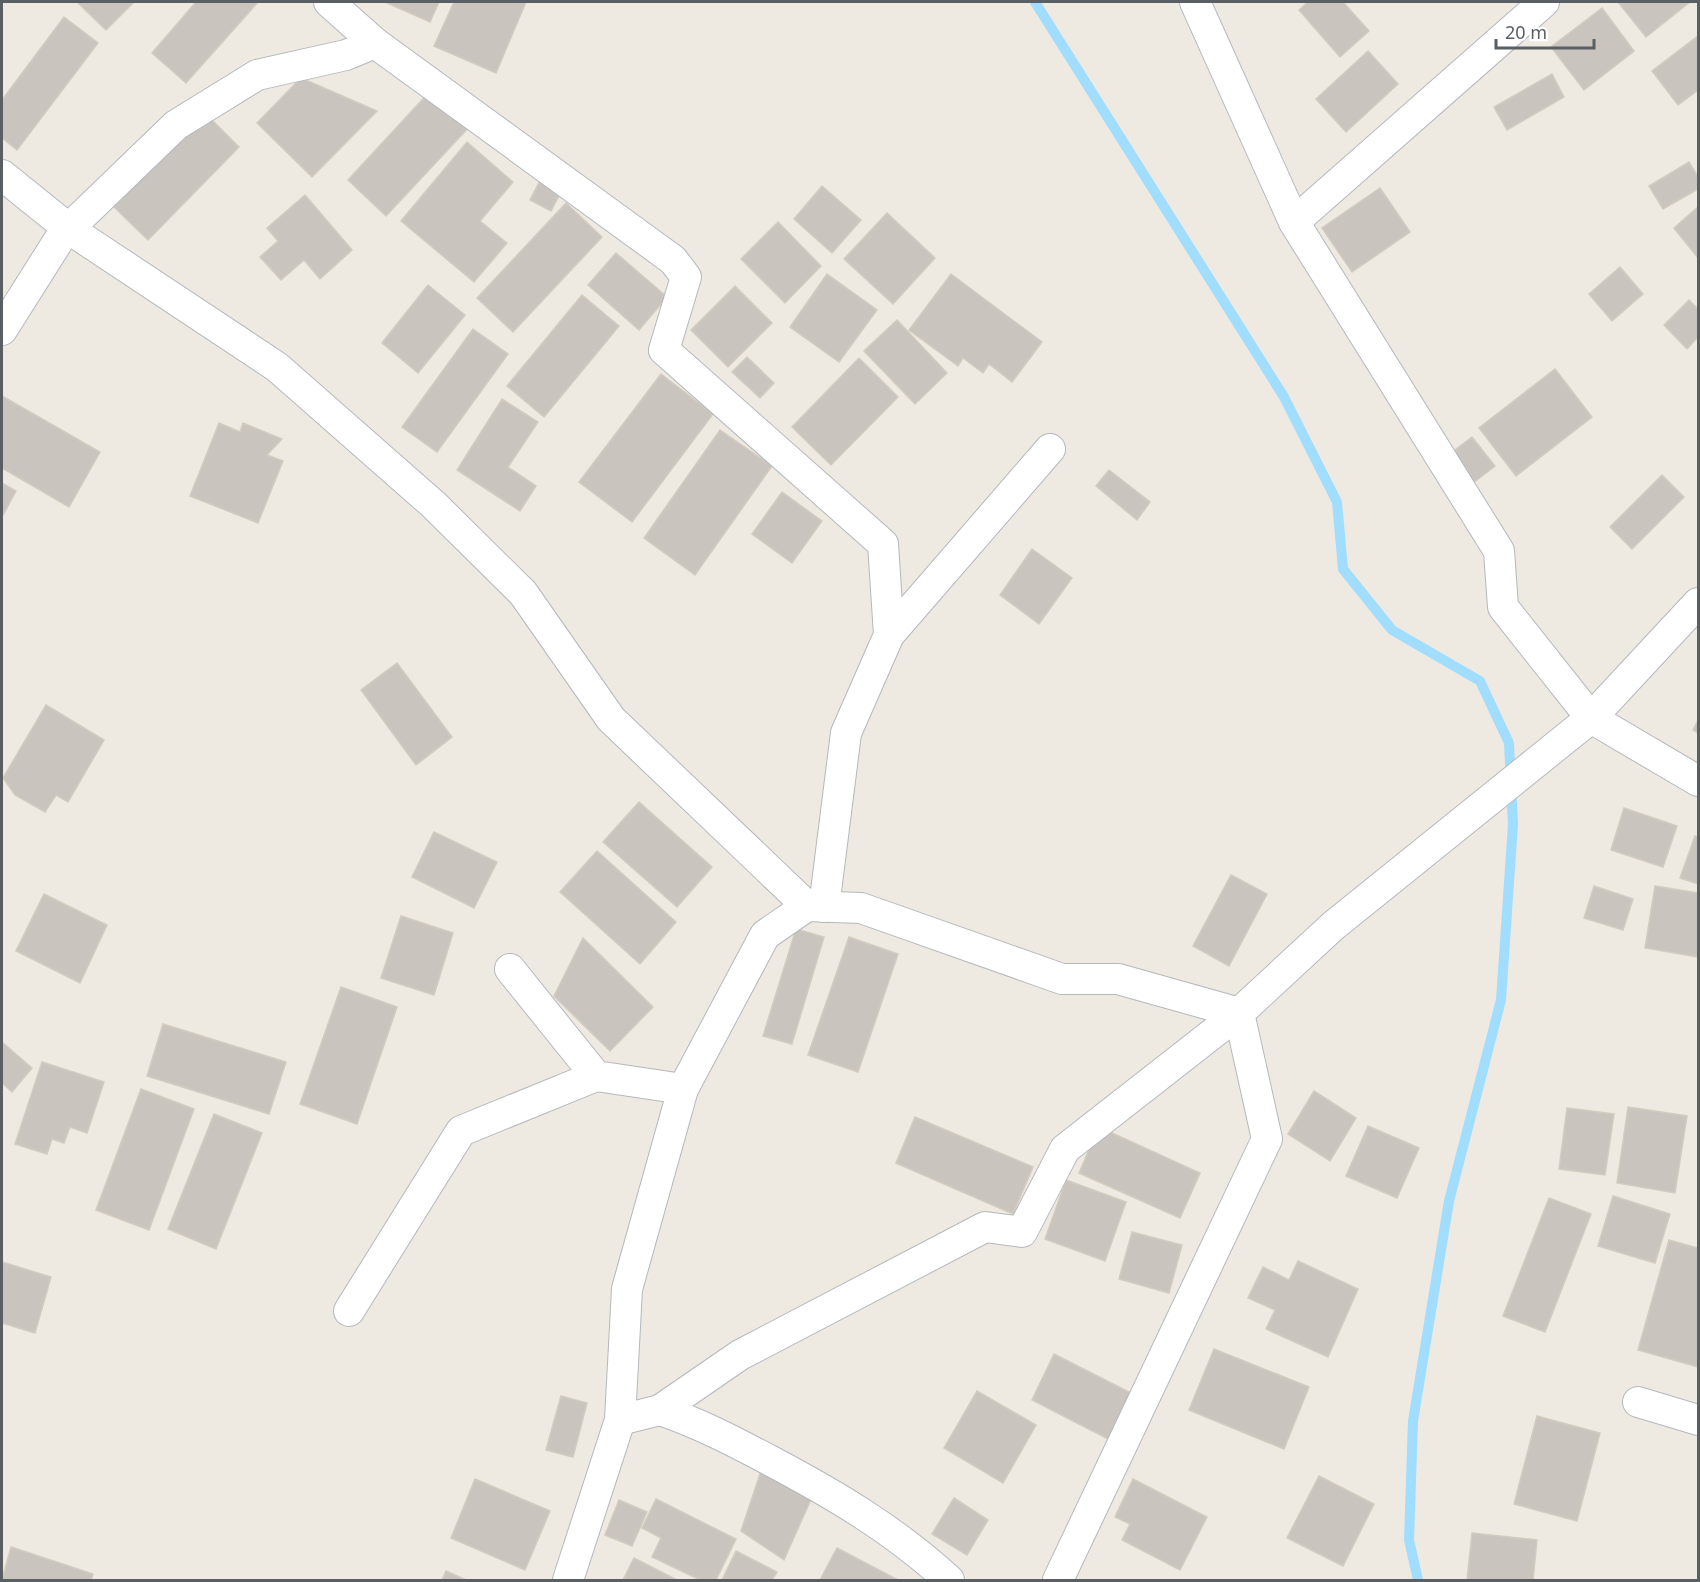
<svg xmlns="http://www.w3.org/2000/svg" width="1700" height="1582" font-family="'Noto Sans',sans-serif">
  <rect width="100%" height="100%" fill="#eeeae1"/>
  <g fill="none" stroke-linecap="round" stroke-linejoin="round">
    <polyline stroke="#a0ddff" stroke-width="10" points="1035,2 1284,397 1337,502 1343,569 1392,630 1480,681 1509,743 1513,824 1501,1000 1449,1201 1413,1421 1409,1540 1418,1580"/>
  </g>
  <g fill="#c9c5be" stroke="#d3cbbf" stroke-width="1.5">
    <polygon points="77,2 134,2 106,30"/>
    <polygon points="196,2 258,2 186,83 152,53"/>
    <polygon points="385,2 439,2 430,22"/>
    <polygon points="454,2 526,2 496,73 434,46"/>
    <polygon points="1308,2 1343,2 1369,31 1340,57 1299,10"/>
    <polygon points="1618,2 1690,2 1646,37"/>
    <polygon points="1602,8 1634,51 1584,90 1551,47"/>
    <polygon points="64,17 98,43 17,150 2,138 2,100"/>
    <polygon points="1698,36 1698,90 1678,105 1652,71"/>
    <polygon points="1368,51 1398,84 1346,132 1316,99"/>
    <polygon points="1552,74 1564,97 1507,130 1494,107"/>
    <polygon points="301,78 377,111 312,177 257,123"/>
    <polygon points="433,88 471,125 386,216 348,180"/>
    <polygon points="205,113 239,147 148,240 114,207"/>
    <polygon points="467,142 513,182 480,221 507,243 474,282 401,221"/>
    <polygon points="1689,162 1698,177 1698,189 1663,209 1649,186"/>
    <polygon points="542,177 563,188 551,211 530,200"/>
    <polygon points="822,186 861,220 832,253 794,219"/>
    <polygon points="1380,188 1410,232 1352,272 1322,228"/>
    <polygon points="305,195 352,250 320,279 304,260 281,280 260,257 278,241 267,228"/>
    <polygon points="566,203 602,237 513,332 477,298"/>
    <polygon points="1698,207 1698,258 1674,228"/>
    <polygon points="887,213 935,258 893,304 844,259"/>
    <polygon points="778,222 821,266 785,303 741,259"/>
    <polygon points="616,253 667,297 639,330 588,285"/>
    <polygon points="1620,267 1643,294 1612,321 1589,294"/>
    <polygon points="827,274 877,310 839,362 790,327"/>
    <polygon points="951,274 1042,342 1012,382 989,364 983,373 963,358 958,366 909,330"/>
    <polygon points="428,285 465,315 418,373 382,343"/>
    <polygon points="735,286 772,323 728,367 691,330"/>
    <polygon points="582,295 619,326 544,417 507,386"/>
    <polygon points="1689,300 1698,309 1698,337 1687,349 1664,325"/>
    <polygon points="897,320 947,373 915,404 864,351"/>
    <polygon points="473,329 508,354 437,452 402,427"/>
    <polygon points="747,357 774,383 760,398 732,372"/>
    <polygon points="859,358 898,397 831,465 792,427"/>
    <polygon points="1555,369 1592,417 1516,476 1479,428"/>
    <polygon points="661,374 713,414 632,522 579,482"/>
    <polygon points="2,396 100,452 69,507 2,468"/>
    <polygon points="502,399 538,422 508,467 536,486 520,511 457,470"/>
    <polygon points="219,423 240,432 243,423 282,439 267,455 283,461 258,523 190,496"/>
    <polygon points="720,430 772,466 695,575 644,538"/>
    <polygon points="1472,437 1495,466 1473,483 1450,454"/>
    <polygon points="1109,470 1150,502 1137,520 1096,486"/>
    <polygon points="1662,475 1684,497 1632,549 1610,527"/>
    <polygon points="2,483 16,491 2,517"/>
    <polygon points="782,492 822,521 792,563 752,534"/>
    <polygon points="1032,549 1072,578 1039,624 1000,595"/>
    <polygon points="397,663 452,737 416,765 361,690"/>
    <polygon points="46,705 104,740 68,802 56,795 45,812 15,795 3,778"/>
    <polygon points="1698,720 1698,733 1693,730"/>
    <polygon points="639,802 712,867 677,907 603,842"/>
    <polygon points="1624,808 1677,826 1663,867 1611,850"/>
    <polygon points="434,832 497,862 474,908 412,877"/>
    <polygon points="1695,836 1698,837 1698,884 1680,878"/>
    <polygon points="597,851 676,922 640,964 560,892"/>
    <polygon points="1231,875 1267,894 1229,966 1193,946"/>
    <polygon points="1594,886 1633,899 1623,930 1584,918"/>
    <polygon points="1655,886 1698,893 1698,957 1645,948"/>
    <polygon points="44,894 107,925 80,983 16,951"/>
    <polygon points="401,916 453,933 434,995 381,978"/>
    <polygon points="796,929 824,937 792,1044 763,1036"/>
    <polygon points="849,937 898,954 858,1072 808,1055"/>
    <polygon points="583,938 653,1007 610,1051 554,996"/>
    <polygon points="341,987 397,1007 357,1124 300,1104"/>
    <polygon points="163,1024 286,1062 269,1114 147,1076"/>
    <polygon points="2,1042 32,1068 12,1092 2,1083"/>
    <polygon points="42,1062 104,1082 87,1133 70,1127 64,1143 52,1139 47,1154 15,1144"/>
    <polygon points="141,1089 194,1109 149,1230 96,1210"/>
    <polygon points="1314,1091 1356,1118 1330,1161 1288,1134"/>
    <polygon points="1628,1107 1687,1116 1675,1193 1617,1183"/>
    <polygon points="1567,1108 1614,1114 1605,1175 1559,1169"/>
    <polygon points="214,1114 262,1133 216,1249 168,1229"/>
    <polygon points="915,1117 1033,1167 1013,1214 896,1163"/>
    <polygon points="1368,1126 1419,1148 1397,1198 1346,1176"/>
    <polygon points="1099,1127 1200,1173 1180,1218 1079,1173"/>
    <polygon points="1066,1180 1126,1202 1105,1261 1045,1239"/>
    <polygon points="1613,1196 1670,1214 1655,1263 1598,1246"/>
    <polygon points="1549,1198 1591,1214 1545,1332 1503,1316"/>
    <polygon points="1132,1232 1182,1245 1169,1293 1119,1279"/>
    <polygon points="1669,1240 1698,1248 1698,1367 1638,1350"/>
    <polygon points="1298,1261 1358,1289 1328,1357 1266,1329 1275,1310 1248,1298 1263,1267 1289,1280"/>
    <polygon points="2,1262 51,1277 35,1333 2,1323"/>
    <polygon points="1214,1349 1309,1387 1284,1449 1189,1410"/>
    <polygon points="1054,1354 1133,1394 1110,1440 1032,1400"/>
    <polygon points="977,1391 1036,1425 1003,1483 944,1448"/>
    <polygon points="561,1396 587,1403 573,1457 546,1450"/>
    <polygon points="1537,1416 1600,1433 1577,1521 1514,1504"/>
    <polygon points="763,1465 816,1488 784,1560 741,1531"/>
    <polygon points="1319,1476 1374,1504 1343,1566 1287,1538"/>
    <polygon points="475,1479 550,1511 525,1570 451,1538"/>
    <polygon points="1133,1479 1207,1517 1180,1570 1122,1540 1130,1524 1115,1517"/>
    <polygon points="954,1498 988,1520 967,1555 932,1534"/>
    <polygon points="656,1499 736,1539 716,1580 700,1580 652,1557 661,1538 642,1528"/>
    <polygon points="619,1500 647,1512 632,1546 605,1535"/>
    <polygon points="1472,1533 1537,1540 1533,1580 1467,1580"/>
    <polygon points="11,1547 93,1574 91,1580 2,1580"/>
    <polygon points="837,1548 898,1580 820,1580"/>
    <polygon points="736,1551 777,1572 772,1580 722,1580"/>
    <polygon points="634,1558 677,1580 623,1580"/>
    <polygon points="446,1571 466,1580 442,1580"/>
  </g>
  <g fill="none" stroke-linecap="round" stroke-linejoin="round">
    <g stroke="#b4b8bd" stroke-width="32">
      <g id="street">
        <polyline points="329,2 375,43 673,260 686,277 664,350 883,544 889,635 846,733 824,907"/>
        <polyline points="1195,2 1294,222 1499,551 1503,607 1591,718 1698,781"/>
        <polyline points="2,175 69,229 277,367 434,505 523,593 611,719 807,906"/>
        <polyline points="1294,222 1544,2"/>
        <polyline points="2,330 62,235 176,125 257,75 346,55 375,43"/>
        <polyline points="889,635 1050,449"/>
        <polyline points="510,969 596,1076 683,1089"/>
        <polyline points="349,1311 461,1131 596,1076"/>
        <polyline points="1638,1402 1698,1420"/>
        <path d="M660,1410C699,1423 735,1442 771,1461C837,1496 894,1530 949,1580"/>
        <polyline points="620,1420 660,1410 740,1355 985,1227 1022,1232 1065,1149 1239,1013 1267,1139 1058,1580"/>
        <polyline points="568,1580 620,1420 627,1289 683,1089 765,935 807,906 861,908 1062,979 1118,979 1239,1013 1333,926 1591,718 1698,603"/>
      </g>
    </g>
    <use href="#street" stroke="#fff" stroke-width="30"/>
  </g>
  <rect width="1700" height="1582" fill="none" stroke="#595f63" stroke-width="6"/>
  <path d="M1496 39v9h98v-9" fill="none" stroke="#595f63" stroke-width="3"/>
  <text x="1505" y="39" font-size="18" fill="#595f63" stroke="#ffffff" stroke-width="4.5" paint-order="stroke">20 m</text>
</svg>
